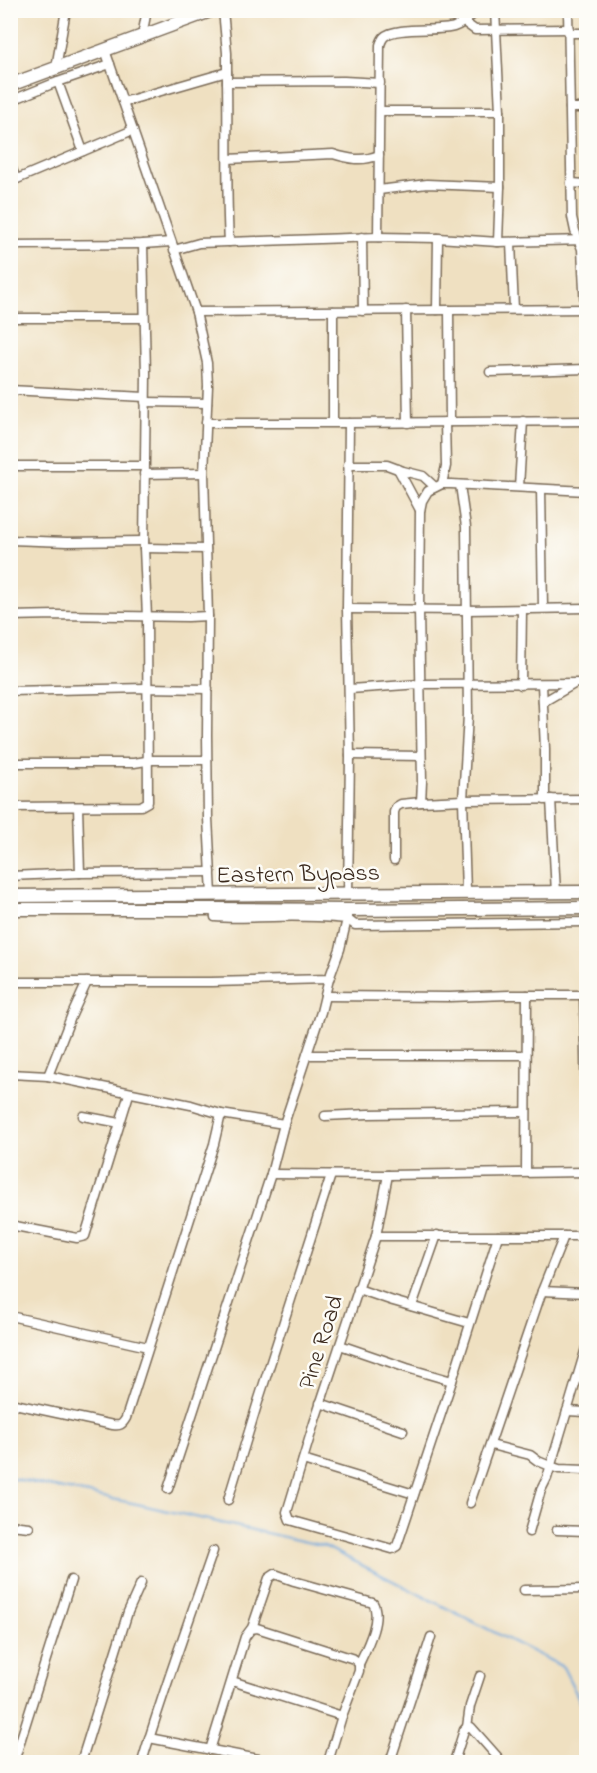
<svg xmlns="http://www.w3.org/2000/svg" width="597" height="1773" font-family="'Indie Flower',sans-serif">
  <rect width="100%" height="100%" fill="#fdfcf7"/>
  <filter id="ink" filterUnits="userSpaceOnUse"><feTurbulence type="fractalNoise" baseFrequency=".0167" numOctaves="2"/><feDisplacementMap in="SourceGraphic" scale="12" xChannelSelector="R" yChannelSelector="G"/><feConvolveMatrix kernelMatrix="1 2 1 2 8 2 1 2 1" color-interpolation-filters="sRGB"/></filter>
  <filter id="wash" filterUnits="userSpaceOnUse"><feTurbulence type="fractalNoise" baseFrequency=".008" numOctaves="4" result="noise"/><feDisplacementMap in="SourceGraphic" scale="24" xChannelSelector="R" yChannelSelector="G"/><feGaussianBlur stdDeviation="1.35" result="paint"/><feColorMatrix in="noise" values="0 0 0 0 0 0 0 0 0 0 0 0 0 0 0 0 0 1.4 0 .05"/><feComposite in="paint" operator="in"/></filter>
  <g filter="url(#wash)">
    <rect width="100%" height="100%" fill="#efe0c1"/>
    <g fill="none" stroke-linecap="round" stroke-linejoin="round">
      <polyline stroke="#6ba5db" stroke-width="2" points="10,1478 137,1504 324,1546 563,1667 586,1713"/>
    </g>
  </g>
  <g filter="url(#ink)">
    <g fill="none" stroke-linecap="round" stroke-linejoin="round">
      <g stroke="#7a6a57" stroke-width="11">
        <g id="minor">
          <polyline points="223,10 227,53 227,82 344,81 380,83"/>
          <polyline points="454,10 464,22 475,30 569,29"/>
          <polyline points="568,10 572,217 575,231 582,249 586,330"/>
          <polyline points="569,33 586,33"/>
          <polyline points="142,36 147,10"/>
          <polyline points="105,50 196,312 207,363 208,386 204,473 208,616 207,735 208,818 212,895"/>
          <polyline points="56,68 66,10"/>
          <polyline points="58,82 83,151"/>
          <path d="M227,82C228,135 226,189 229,242"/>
          <polyline points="10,101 52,84 110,64"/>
          <polyline points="123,102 227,72"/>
          <polyline points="570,108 586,108"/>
          <polyline points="380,111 500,111"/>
          <path d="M228,159L333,154C349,159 362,162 379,155"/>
          <polyline points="10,164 16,179"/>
          <polyline points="10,182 133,130"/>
          <polyline points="571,183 586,184"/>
          <polyline points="379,190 427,184 500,187"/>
          <polyline points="362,237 363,311"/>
          <path d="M378,237L380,45C381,42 382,39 384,37C395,26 438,32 454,27C463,24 470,17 478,10"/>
          <polyline points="498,242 586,240"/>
          <polyline points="511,243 514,309"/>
          <polyline points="10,245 143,244 171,242"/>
          <polyline points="174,250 199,243 378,237 438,238 498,242 500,187 500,111 495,10"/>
          <polyline points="406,310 408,423"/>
          <polyline points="437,310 438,238"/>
          <polyline points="449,310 450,422"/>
          <polyline points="333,311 333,422"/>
          <polyline points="196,312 586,309"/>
          <polyline points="10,318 144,318"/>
          <polyline points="490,372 586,369"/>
          <polyline points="10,390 145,397"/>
          <polyline points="145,402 207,403"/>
          <polyline points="206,423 349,423 586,421"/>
          <polyline points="348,465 387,465 403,471 423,476 435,487"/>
          <polyline points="10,466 144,466"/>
          <polyline points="398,469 420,510"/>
          <polyline points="144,474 204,473"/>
          <polyline points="442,484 446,466 445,422"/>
          <polyline points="460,485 466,527 468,715 463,800 466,892"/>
          <polyline points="519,487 523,421"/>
          <polyline points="541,489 543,608"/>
          <polyline points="586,491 451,484 442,484 428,491 422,501 420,511 419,610 422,782 421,802 463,800 586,799"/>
          <polyline points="10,540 67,542 144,541"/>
          <polyline points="144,548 206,549"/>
          <polyline points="347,609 466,610 586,608"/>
          <polyline points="10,616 57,615 188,617 208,616"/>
          <polyline points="542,684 545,749 545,800"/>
          <polyline points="521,685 522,609"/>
          <polyline points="350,689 420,684 586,683"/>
          <polyline points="10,691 146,688 208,689"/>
          <polyline points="543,702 574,684"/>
          <polyline points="350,755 421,756"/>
          <polyline points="10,763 134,763 152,760 207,760"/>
          <polyline points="551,799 556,893"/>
          <polyline points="78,807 80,873 211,872"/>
          <polyline points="10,810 10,807 141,806 148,802 147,617 144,548 146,373 143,244"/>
          <polyline points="394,860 394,812 396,807 401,804 421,802"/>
          <polyline points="10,876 80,873"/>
          <polyline points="348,894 350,757 347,609 349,423"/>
          <polyline points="348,914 347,919 355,925 586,922"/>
          <path d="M10,982H211L329,979L340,949L347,919C322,917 297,916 272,917C252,917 234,919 215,917L214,909"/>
          <polyline points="584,995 586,1112"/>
          <polyline points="325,996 450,997 509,995 586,995"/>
          <polyline points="307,1055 526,1055"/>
          <polyline points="10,1074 48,1076 71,1017 87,982"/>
          <polyline points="48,1076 191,1105 221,1114 284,1124 321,1012 329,979"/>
          <polyline points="83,1116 120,1123"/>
          <polyline points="325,1116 368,1114 525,1112"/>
          <polyline points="526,1172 527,995"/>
          <polyline points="271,1174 388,1175 586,1172"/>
          <polyline points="388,1175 376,1236 314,1423 287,1512 290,1520 392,1549 397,1546 452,1381 498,1236"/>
          <polyline points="10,1225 77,1238 85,1236 129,1094"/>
          <polyline points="376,1236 586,1236"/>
          <polyline points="358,1289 393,1301 469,1323"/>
          <polyline points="542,1291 586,1293"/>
          <polyline points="412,1306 437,1235"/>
          <polyline points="10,1316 148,1347"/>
          <polyline points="340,1345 407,1368 452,1381"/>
          <path d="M10,1403L113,1425C120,1426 122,1425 126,1418L214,1144L221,1114"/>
          <polyline points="320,1403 403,1431"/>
          <polyline points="567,1411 586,1412"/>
          <polyline points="491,1445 530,1455 538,1461 550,1466 559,1469 586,1470"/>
          <polyline points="303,1460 414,1494"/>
          <polyline points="168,1489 271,1174 284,1124"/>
          <polyline points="228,1500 257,1405 331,1175"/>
          <polyline points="470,1503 542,1291 564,1236"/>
          <polyline points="10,1525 29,1527"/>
          <polyline points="557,1530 586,1531"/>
          <polyline points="529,1532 541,1490 547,1478 586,1348"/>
          <polyline points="524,1590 586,1589"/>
          <path d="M252,1628L269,1578L275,1574L294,1581L373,1603C382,1619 366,1649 359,1664"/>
          <polyline points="232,1681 342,1716"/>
          <polyline points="467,1727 470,1706 480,1676"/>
          <polyline points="149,1738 274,1762"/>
          <polyline points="10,1743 19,1745 14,1762"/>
          <polyline points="19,1745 71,1580"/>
          <polyline points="210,1750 245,1637 251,1629 257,1628 354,1659 359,1664 359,1671 342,1716 328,1762"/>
          <polyline points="81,1762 128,1612 141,1583"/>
          <path d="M142,1762C163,1691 189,1621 213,1551"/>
          <polyline points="390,1762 431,1637"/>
          <polyline points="454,1762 464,1730 467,1727 471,1727 502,1762"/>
        </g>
      </g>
      <g stroke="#7a6a57" stroke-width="15">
        <g id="primary">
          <polyline points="10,85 213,10"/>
          <polyline points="10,896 586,892"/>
          <polyline points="10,909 214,909 348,910 586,908"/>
        </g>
      </g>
      <use href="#minor" stroke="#fff" stroke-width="8"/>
      <use href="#primary" stroke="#fff" stroke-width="12"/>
    </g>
  </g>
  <g text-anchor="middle" stroke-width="5" stroke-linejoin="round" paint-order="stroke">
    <g font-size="24" fill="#3b2a1e" stroke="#fdfcf7">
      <text transform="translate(298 873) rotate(-1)" y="8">Eastern Bypass</text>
      <text transform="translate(320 1342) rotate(-72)" y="8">Pine Road</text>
    </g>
  </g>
  <rect width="597" height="1773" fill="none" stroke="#fdfcf7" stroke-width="36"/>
</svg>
